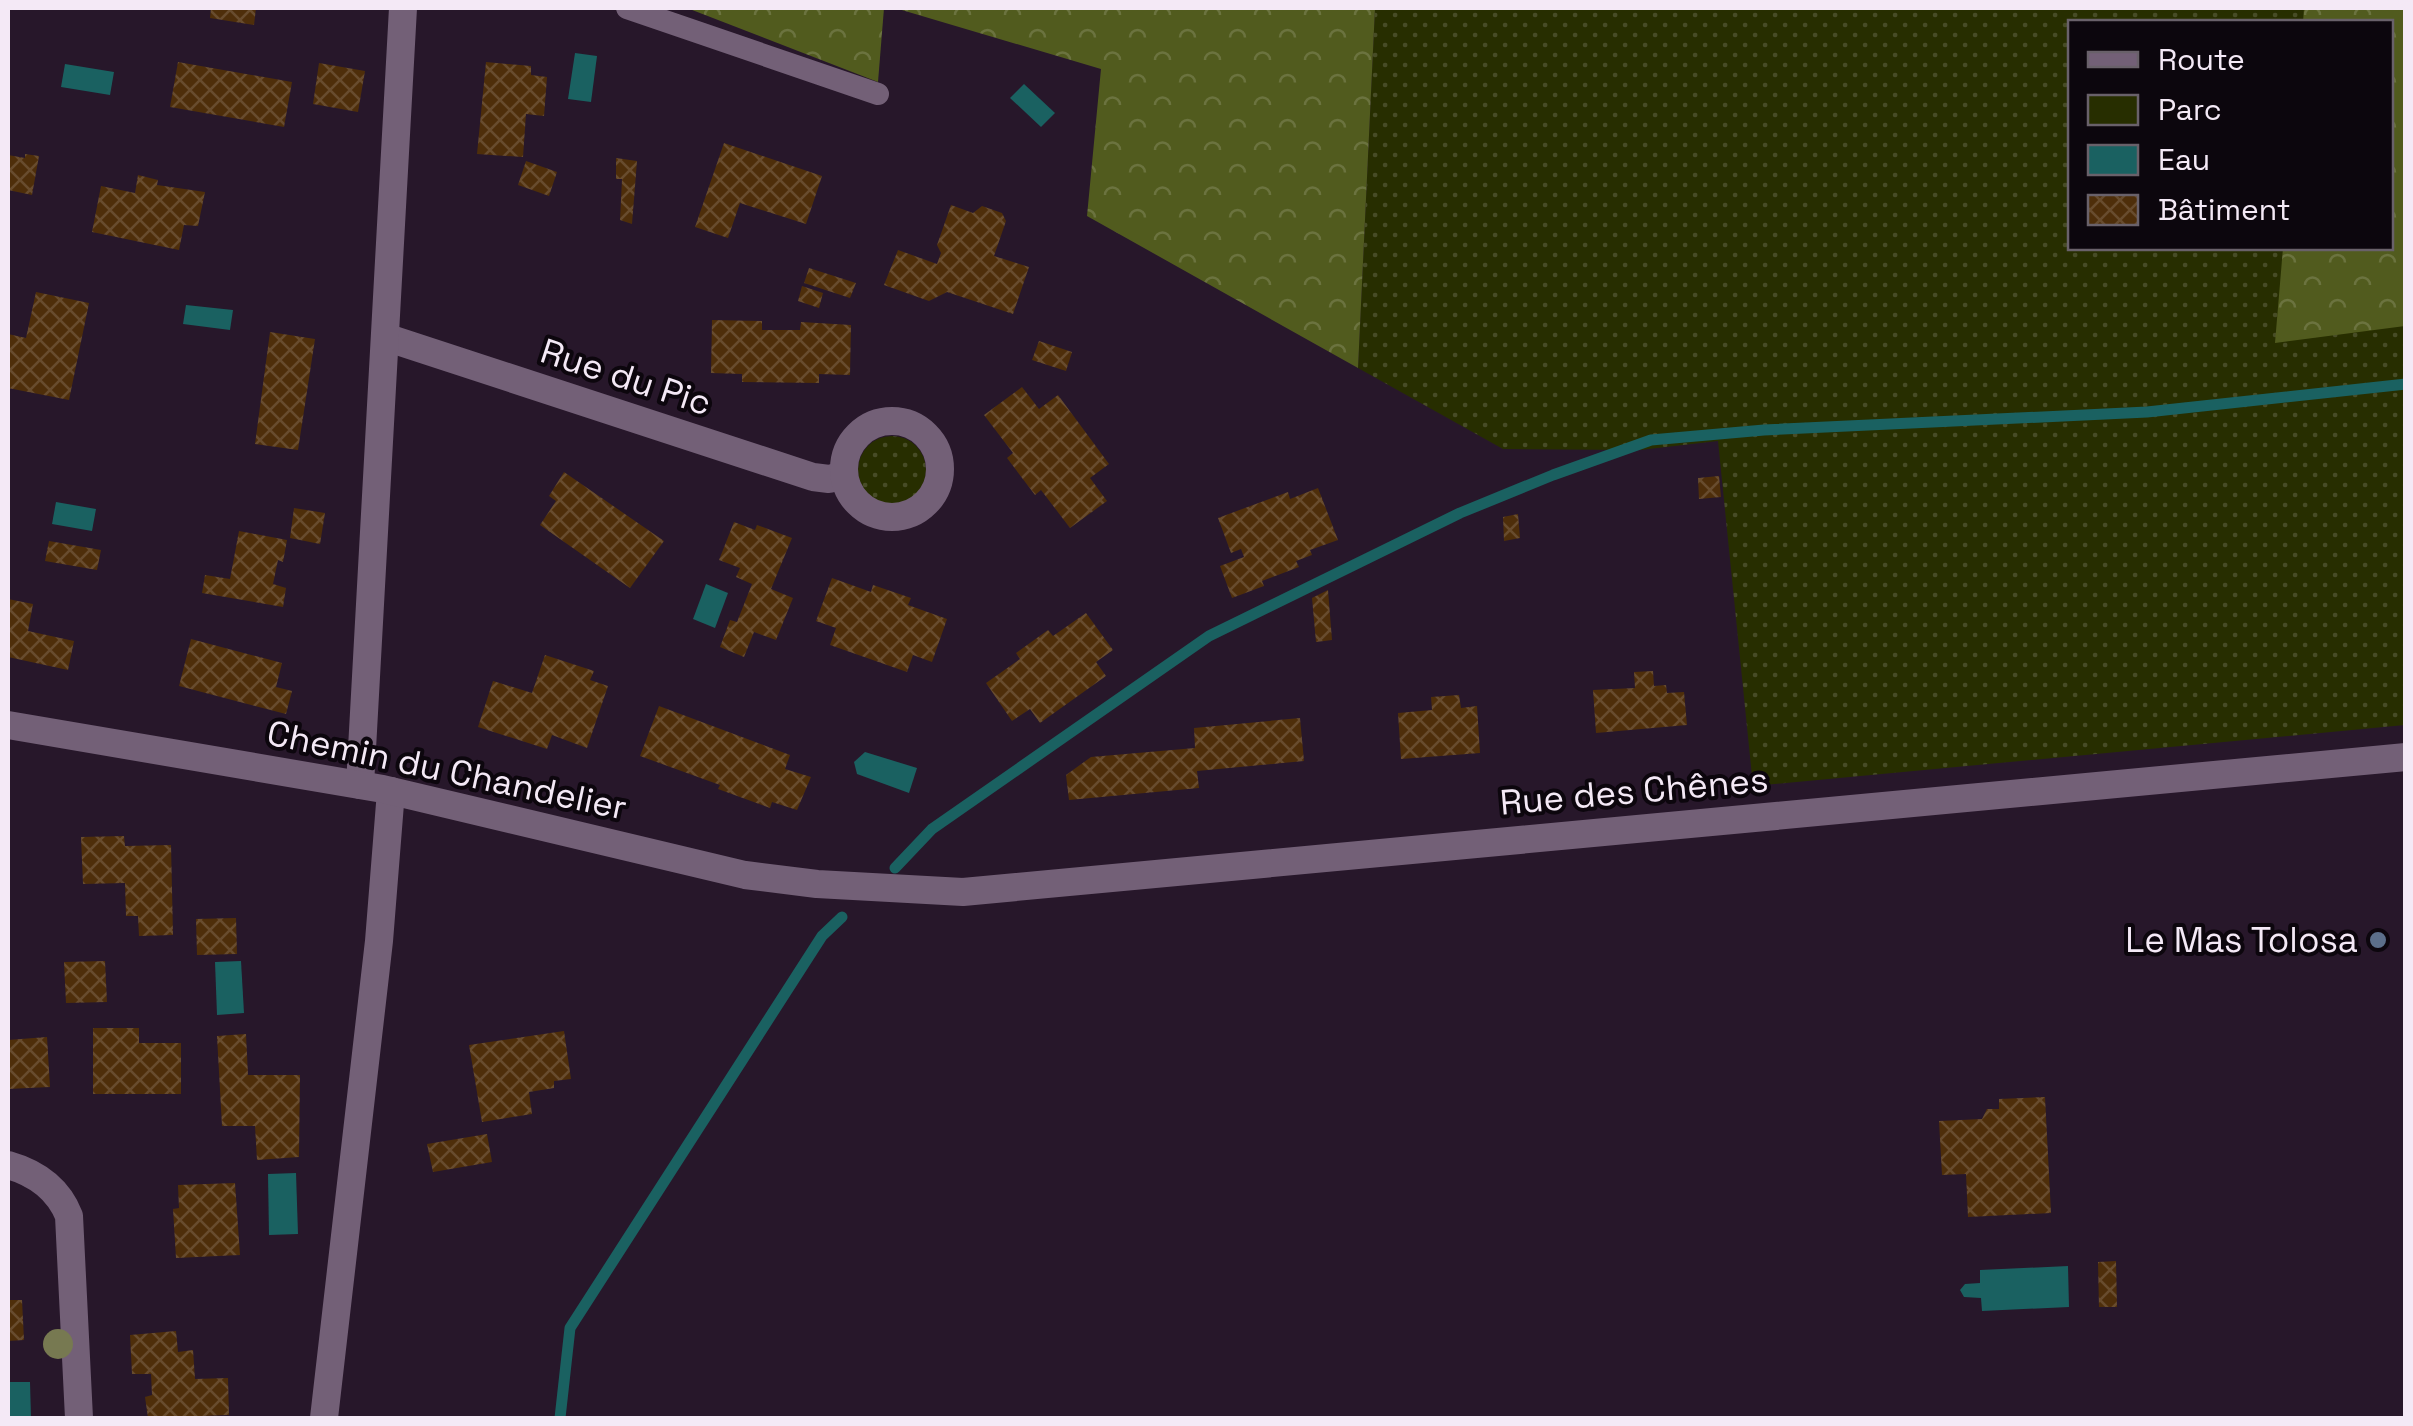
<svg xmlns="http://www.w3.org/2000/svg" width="2413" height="1426" font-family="'Space Grotesk',sans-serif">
  <defs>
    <pattern id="green-dots" width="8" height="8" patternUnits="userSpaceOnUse" patternTransform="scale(2.5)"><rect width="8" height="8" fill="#272e00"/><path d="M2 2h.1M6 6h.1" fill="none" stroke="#474c26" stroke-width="1.8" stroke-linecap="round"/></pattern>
    <pattern id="forest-crowns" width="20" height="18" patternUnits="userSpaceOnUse" patternTransform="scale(2.5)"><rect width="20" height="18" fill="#515b1e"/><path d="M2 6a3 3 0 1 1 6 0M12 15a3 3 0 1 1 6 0" fill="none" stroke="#6b733f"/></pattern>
    <pattern id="building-cross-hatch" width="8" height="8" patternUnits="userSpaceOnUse" patternTransform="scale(2.5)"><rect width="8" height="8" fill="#4e2e0a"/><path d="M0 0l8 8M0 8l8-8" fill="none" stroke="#684c2e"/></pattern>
  </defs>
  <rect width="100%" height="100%" fill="#27172a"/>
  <g fill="url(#green-dots)" fill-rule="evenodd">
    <path d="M1375,8H2405V725L1753,786L1718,441L1640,450L1503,449L1358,368ZM2070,22H2390V248H2070Z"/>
    <circle cx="892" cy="470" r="34"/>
  </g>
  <g fill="url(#forest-crowns)">
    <polygon points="687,8 884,8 878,82"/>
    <polygon points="895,8 1375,8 1358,368 1087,216 1101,69"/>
    <polygon points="2304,8 2405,8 2405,326 2275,343 2283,248 2390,248 2390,22 2303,22"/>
  </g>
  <g fill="#1a6161">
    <polygon points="575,53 597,56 591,102 568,99"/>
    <polygon points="65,64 114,72 110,95 61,87"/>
    <polygon points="1024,84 1055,113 1041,127 1010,98"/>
    <polygon points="186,305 233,310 230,330 183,324"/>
    <polygon points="56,502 96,509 92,531 52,524"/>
    <polygon points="706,584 728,593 715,628 693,619"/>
    <polygon points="865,752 917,768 909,793 857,774 854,762"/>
    <polygon points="241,961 244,1013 217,1015 215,962"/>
    <polygon points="296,1173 298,1234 269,1235 268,1174"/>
    <polygon points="2068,1266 2069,1307 1982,1311 1981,1298 1964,1297 1960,1290 1965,1284 1980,1283 1980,1270"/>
    <polygon points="8,1382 30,1382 31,1418 8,1418"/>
  </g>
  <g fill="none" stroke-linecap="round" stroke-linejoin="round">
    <g stroke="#1a6161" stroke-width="11">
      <polyline points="895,868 932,829 1209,636 1460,513 1553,475 1651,440 1764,430 2147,412 2406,384"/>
      <polyline points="560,1418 570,1328 822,936 842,917"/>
    </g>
  </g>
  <g fill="url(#building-cross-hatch)">
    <polygon points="211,8 256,8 254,25 210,18"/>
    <polygon points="178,62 292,82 284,127 170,107"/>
    <polygon points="486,62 531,66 531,75 547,77 544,116 526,114 523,157 477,154"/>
    <polygon points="319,63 365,71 358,112 313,104"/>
    <polygon points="724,143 822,176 806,224 740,203 728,238 695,227"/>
    <polygon points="25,154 39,156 32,195 8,190 8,155 25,158"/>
    <polygon points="616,158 637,161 632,224 620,220 622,179 616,179"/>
    <polygon points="526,161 557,172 549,196 518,185"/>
    <polygon points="138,175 158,180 157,185 205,192 198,226 184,225 179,250 92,232 101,186 135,193"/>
    <polygon points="951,205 973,213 982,206 1002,213 1006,221 994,256 1029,267 1013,314 947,292 929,301 884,285 898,250 937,264 941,253 937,245"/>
    <polygon points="809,268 856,283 850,298 804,283"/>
    <polygon points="802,286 823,293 819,308 798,301"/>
    <polygon points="36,292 89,303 69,400 8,388 8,334 26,338"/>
    <polygon points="712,320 762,321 762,330 800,330 801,322 851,325 850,375 819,374 819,383 742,382 742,374 711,373"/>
    <polygon points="270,332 315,339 298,450 255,444"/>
    <polygon points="1039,341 1072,352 1066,371 1032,360"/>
    <polygon points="1022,387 1039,409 1058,395 1109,464 1090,478 1107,501 1070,528 1041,490 1035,495 1007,458 1013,453 984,415"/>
    <polygon points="564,472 664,541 630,588 540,525 556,501 549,496"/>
    <polygon points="1719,476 1721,497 1699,499 1698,478"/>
    <polygon points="1318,488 1338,540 1310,550 1312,555 1296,561 1299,567 1262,581 1264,586 1232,598 1220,566 1244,557 1241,549 1231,553 1218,518 1288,492 1290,499"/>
    <polygon points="294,508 325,513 320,544 290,538"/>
    <polygon points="1518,514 1520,538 1504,541 1503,517"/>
    <polygon points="734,522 755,530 757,525 792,538 771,589 793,598 776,640 754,632 744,657 720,647 730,620 737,622 752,584 736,577 740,568 719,560"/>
    <polygon points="239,531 287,540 283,562 278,560 273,584 286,588 283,607 202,593 205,575 230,579"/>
    <polygon points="49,541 101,550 97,570 45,561"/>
    <polygon points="832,578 871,592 873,585 911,598 908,605 947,619 932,662 913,655 907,672 830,645 836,628 816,621"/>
    <polygon points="1328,590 1332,640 1316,642 1312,598"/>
    <polygon points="8,599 33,604 28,631 74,641 68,670 8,657"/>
    <polygon points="1086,613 1113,650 1096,662 1106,676 1040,723 1030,709 1012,721 986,683 1020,659 1016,653 1048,630 1053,636"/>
    <polygon points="191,639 282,663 276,687 292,691 286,714 179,686"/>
    <polygon points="545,655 594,671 590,680 608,686 587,748 552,735 547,749 478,727 493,681 532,693"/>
    <polygon points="1653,671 1654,686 1666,685 1667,693 1684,692 1687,725 1596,733 1593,690 1635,688 1634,672"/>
    <polygon points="1459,695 1461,708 1477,706 1480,753 1401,759 1398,713 1432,710 1431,697"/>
    <polygon points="659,706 790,755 785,769 811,777 797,810 772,802 770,808 718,789 720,785 640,756"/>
    <polygon points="1300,718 1304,761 1197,771 1199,788 1069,800 1066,775 1091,757 1195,748 1194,728"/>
    <polygon points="124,836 125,846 171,845 173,935 139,936 138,916 126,916 125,883 83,884 81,837"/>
    <polygon points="236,918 237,954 197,955 196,919"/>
    <polygon points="105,961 107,1002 66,1003 64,962"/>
    <polygon points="93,1028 139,1028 139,1043 181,1043 181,1094 93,1094"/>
    <polygon points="564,1031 571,1079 554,1081 554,1088 529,1092 532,1114 482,1122 469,1045"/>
    <polygon points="246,1034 248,1075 300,1075 299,1157 257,1160 255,1126 222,1126 217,1036"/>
    <polygon points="47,1037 50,1087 8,1089 8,1040"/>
    <polygon points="2045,1097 2051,1213 1968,1217 1966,1174 1942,1175 1939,1121 1982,1119 1987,1109 1999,1109 1999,1099"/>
    <polygon points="487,1134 492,1162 433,1172 427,1144"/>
    <polygon points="235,1183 240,1255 176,1258 173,1209 179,1208 178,1185"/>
    <polygon points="2116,1261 2117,1307 2099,1307 2098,1262"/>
    <polygon points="8,1300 22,1300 24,1340 8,1341"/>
    <polygon points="176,1331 178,1352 193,1350 195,1379 228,1378 229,1415 148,1418 145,1397 152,1395 151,1374 132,1374 130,1335"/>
  </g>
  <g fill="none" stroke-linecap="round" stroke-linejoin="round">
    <polyline stroke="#736077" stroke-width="22" points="627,8 878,94"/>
    <g stroke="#736077" stroke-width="28">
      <polyline points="385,337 813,477 829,479 844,475"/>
      <circle cx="892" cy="469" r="48"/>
      <polyline points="360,785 403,8"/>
      <path d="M8,1165C36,1173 58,1188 69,1216L79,1418"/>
      <polyline points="324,1418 379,941 391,791"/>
    </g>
    <polyline stroke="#736077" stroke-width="28" points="8,725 383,789 745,875 817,884 963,892 2406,757"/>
  </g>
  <circle fill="#777951" cx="58" cy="1344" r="15"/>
  <circle fill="#5c6f8a" stroke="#0c060d" stroke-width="4" cx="2378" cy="940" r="10"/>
  <g text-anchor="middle" stroke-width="8" stroke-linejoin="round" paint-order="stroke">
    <g font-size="35" fill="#f4e9f6" stroke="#0c060d">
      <text transform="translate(626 377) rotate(18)" y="12">Rue du Pic</text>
      <text transform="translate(447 770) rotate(12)" y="12">Chemin du Chandelier</text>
      <text transform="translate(1634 791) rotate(-5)" y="12">Rue des Chênes</text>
    </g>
    <g font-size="35" fill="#f4e9f6" stroke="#0c060d" text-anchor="end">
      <text x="2358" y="952">Le Mas Tolosa</text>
    </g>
  </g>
  <rect width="2413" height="1426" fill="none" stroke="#f4e9f6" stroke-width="20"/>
  <rect x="2068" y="20" width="325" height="230" fill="#0c060d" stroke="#69616a" stroke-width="2.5"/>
  <rect x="2088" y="52" width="50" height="15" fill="#736077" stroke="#69616a" stroke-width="2.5"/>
  <text x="2158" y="70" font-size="30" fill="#f4e9f6">Route</text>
  <rect x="2088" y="95" width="50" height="30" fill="#272e00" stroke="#69616a" stroke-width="2.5"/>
  <text x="2158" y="120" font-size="30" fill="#f4e9f6">Parc</text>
  <rect x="2088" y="145" width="50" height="30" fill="#1a6161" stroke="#69616a" stroke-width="2.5"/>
  <text x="2158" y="170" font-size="30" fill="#f4e9f6">Eau</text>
  <rect x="2088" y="195" width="50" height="30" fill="url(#building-cross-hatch)" stroke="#69616a" stroke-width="2.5"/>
  <text x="2158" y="220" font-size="30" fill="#f4e9f6">Bâtiment</text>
</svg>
